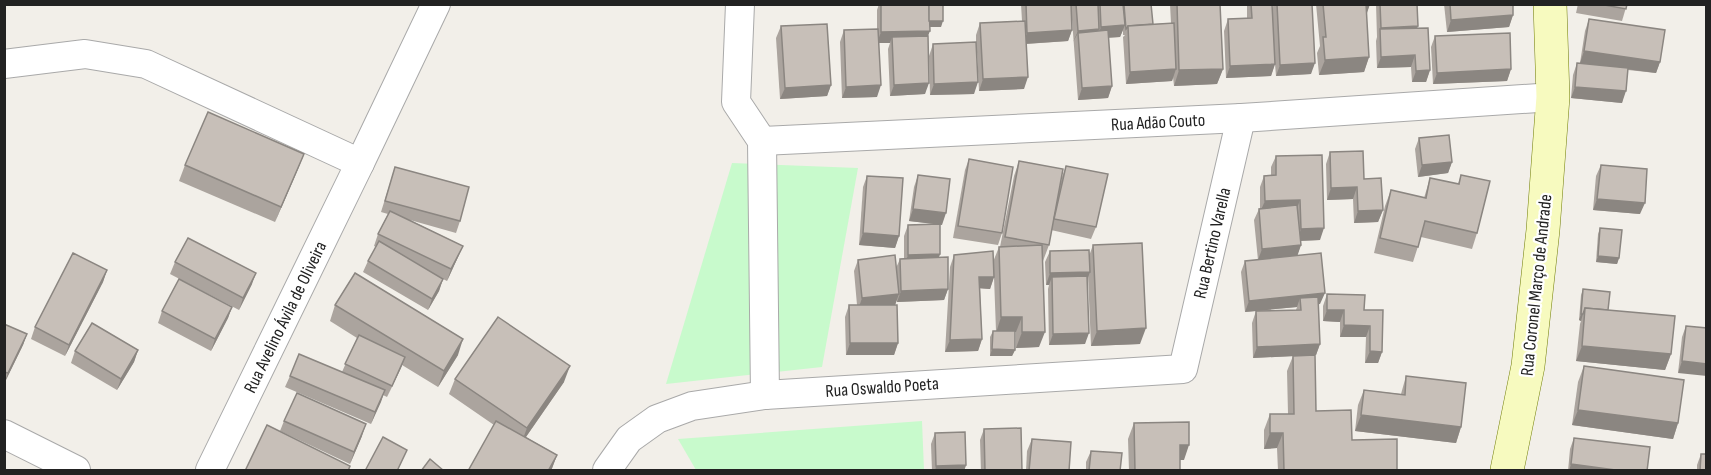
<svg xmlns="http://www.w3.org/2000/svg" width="1711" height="475" font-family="'Sofia Sans Condensed',sans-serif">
  <rect width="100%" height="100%" fill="#f2efe9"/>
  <g fill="#c8facc">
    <polygon points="732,163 858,168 822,367 666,384"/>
    <polygon points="922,421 924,470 696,470 678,439"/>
  </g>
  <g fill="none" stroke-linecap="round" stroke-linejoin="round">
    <g stroke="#a9a9a9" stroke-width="30">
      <g id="street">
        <polyline points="740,4 736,102 762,141 765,395"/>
        <polyline points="4,64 85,54 146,64 360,163 436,4"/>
        <polyline points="762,141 1241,118 1553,97"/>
        <polyline points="4,434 76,470"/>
        <polyline points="210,470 360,163"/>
        <polyline points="607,470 629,439 657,419 692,406 765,395 1183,369 1241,118"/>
      </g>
    </g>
    <g stroke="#707d05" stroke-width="34">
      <polyline id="secondary" points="1507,470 1528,366 1543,230 1553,97 1550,4"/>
    </g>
    <use href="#street" stroke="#fff" stroke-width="28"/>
    <use href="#secondary" stroke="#f7fabf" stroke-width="33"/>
  </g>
  <g fill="#aba49e">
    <polygon points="879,4 943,4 941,27 929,27 928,37 925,94 890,96 888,49 890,43 879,43 877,97 842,98 840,42 844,30 877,29 877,10"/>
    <polygon points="1021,4 1123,4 1123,6 1153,24 1171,23 1170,4 1220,4 1223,69 1217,84 1174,86 1173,77 1172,81 1126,84 1123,37 1125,35 1123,35 1123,30 1120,37 1108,38 1112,86 1108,98 1078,100 1071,6 1072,30 1068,41 1026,44 1024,89 979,91 977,52 974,94 930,95 929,56 933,44 976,42 976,35 980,23 1022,21"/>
    <polygon points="1247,4 1272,4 1272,9 1274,4 1312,4 1311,74 1276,76 1275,64 1271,76 1226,78 1224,31 1228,19 1247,18"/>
    <polygon points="1316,4 1370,4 1366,14 1369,57 1364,72 1319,75 1317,53 1320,46"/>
    <polygon points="1376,4 1417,4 1417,28 1430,70 1426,82 1412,82 1411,67 1377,68 1376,41 1377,37"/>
    <polygon points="1444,4 1513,4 1513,15 1509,27 1447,32"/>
    <polygon points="1578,4 1627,4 1622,21 1576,13"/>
    <polygon points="1589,19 1660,62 1656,73 1628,70 1622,103 1571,98 1573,75 1577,63 1600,66 1580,63 1585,31"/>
    <polygon points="781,26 831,85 827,96 780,99 776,38"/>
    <polygon points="1435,36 1511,69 1507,81 1433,84 1431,47"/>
    <polygon points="1419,138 1452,162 1448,173 1418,177 1415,149"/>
    <polygon points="1330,152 1364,179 1383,210 1378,222 1354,223 1353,199 1327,200 1326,164"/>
    <polygon points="304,154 298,169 275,222 179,181 185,165"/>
    <polygon points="1322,155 1320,240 1300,241 1301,245 1297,255 1320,304 1318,304 1320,344 1316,355 1313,355 1316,411 1352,440 1397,471 1278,471 1277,448 1264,449 1264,430 1270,414 1288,414 1287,371 1293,356 1253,358 1252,323 1256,311 1296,310 1297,307 1245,312 1241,272 1245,261 1258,260 1254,220 1259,209 1260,209 1260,187 1264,176 1271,175 1271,167 1276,156"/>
    <polygon points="969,159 1002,233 998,245 953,238 965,170"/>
    <polygon points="1019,161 1058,195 1062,177 1066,166 1096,227 1091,239 1051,230 1049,245 1043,261 1039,347 1016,348 1016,332 1015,332 1015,350 1012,356 990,356 990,337 993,331 996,331 994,277 990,289 980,288 982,339 978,351 945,352 950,267 954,255 993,262 999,247 1000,247 1014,176"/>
    <polygon points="1601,165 1640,214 1593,210 1596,176"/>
    <polygon points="395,167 460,221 456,233 410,220 463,246 458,257 447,281 443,279 439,291 428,310 363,272 368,261 376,247 374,246 378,234 388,214 381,212"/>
    <polygon points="918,175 942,225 940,224 940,254 939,257 948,289 944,300 897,302 897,300 895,305 898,343 894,355 846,355 845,317 849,305 857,305 854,271 858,260 896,268 900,259 904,258 904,236 908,225 936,224 909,221 914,187"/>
    <polygon points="1461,175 1477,233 1472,249 1421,237 1413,262 1374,253 1385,206 1391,190 1424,198 1430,178 1458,184"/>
    <polygon points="867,176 899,236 895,248 859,245 863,187"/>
    <polygon points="1600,228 1619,258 1617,264 1596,262 1598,234"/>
    <polygon points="1093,245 1140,344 1091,346 1088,276 1085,344 1049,345 1048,289 1049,285 1046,285 1045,262 1050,251 1089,256"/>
    <polygon points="175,262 252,284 239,310 170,274"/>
    <polygon points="107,270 103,282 65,356 31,339 35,327"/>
    <polygon points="1583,289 1608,310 1671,354 1665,370 1576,361 1580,324 1581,321 1579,320 1581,295"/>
    <polygon points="1327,294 1364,310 1382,352 1378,363 1365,363 1366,337 1340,337 1340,322 1323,321 1323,306"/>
    <polygon points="335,305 458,355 438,387 402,365 387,397 383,395 371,424 285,387 290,376 342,372 357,338 330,321"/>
    <polygon points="232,307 228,318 211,351 158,323 162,311"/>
    <polygon points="4,324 27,334 23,345 4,384"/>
    <polygon points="1686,326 1707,328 1678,373 1682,337"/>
    <polygon points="138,350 134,362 117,390 71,363 75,351"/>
    <polygon points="1584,366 1678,423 1673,439 1572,425 1578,382"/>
    <polygon points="1406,376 1461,427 1456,443 1355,431 1358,405 1364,390 1401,394"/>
    <polygon points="455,379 564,382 526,437 557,455 551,471 468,471 494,425 449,394"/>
    <polygon points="284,421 362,436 350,464 280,431"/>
    <polygon points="1134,423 1184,460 1180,460 1180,471 1129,471 1128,439"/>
    <polygon points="984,429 1022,471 981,471 980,440"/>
    <polygon points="935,433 966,465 964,471 932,471 931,444"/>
    <polygon points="1574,438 1647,471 1568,471 1570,449"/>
    <polygon points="1032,439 1069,471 1026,471 1027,451"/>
    <polygon points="1091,451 1120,471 1086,471 1086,462"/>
    <polygon points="1701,454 1707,471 1697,471 1697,465"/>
  </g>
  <g fill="#8b8681">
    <polygon points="1365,4 1370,4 1365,19"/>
    <polygon points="1513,15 1509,27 1447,32 1451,20"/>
    <polygon points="929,21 943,21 941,27 927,27"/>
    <polygon points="1125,25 1120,37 1097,38 1101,27"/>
    <polygon points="1418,26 1414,38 1380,32 1381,28"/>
    <polygon points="1099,29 1095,41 1078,33 1073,42 1078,31"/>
    <polygon points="1072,30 1068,41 1023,44 1027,33"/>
    <polygon points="930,31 925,43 892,37 890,43 877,43 881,32"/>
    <polygon points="1584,51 1660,62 1656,73 1580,63"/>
    <polygon points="1415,55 1411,67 1377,68 1381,57"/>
    <polygon points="1369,57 1364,72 1319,75 1325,60"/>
    <polygon points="1315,63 1311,74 1276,76 1280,65"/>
    <polygon points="1275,64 1271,76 1226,78 1230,66"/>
    <polygon points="1176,69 1172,81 1126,84 1130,72"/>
    <polygon points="1223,69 1217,84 1174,86 1179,70"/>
    <polygon points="1511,69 1507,81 1433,84 1437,73"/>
    <polygon points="1430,70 1426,82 1412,82 1416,71"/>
    <polygon points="1028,77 1024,89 979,91 983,79"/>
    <polygon points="978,82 974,94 930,95 934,84"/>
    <polygon points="929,83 925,94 890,96 894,85"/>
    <polygon points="831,85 827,96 780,99 785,88"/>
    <polygon points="881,85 877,97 842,98 846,87"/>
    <polygon points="1112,86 1108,98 1078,100 1082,88"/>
    <polygon points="1575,87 1626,91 1622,103 1571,98"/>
    <polygon points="304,154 298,169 275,222 281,207"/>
    <polygon points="1452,162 1448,173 1418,177 1422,165"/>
    <polygon points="1357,187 1353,199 1327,200 1331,188"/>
    <polygon points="1597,199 1645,203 1640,214 1593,210"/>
    <polygon points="1300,200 1296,211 1260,212 1265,201"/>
    <polygon points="913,209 946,213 942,225 909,221"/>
    <polygon points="1383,210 1378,222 1354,223 1358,211"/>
    <polygon points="1324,228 1320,240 1297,241 1301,229"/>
    <polygon points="863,233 899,236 895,248 859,245"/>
    <polygon points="1301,245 1297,257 1258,260 1262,249"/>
    <polygon points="463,246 458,257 447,281 451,269"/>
    <polygon points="940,254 936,265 904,266 908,255"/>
    <polygon points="1598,256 1619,258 1617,264 1596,262"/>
    <polygon points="107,270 103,282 65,356 69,345"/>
    <polygon points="1090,272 1086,283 1052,277 1049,285 1046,285 1050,273"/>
    <polygon points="256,273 252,284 239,310 243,298"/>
    <polygon points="979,277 994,277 990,289 975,288"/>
    <polygon points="443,279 439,291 428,310 432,299"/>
    <polygon points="948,289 944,300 897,302 901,291"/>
    <polygon points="1325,293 1320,304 1301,306 1300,298 1297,307 1245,312 1249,301"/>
    <polygon points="899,294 895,305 858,310 862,298"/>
    <polygon points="232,307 228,318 211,351 215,339"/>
    <polygon points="1327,310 1344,310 1340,322 1323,321"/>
    <polygon points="1581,314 1583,314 1581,321 1579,320"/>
    <polygon points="1001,317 1022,317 1016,332 996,333"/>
    <polygon points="1344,325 1370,326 1366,337 1340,337"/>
    <polygon points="1146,328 1140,344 1091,346 1097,331"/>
    <polygon points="1022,332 1045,332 1039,347 1016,348"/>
    <polygon points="1089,333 1085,344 1049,345 1053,334"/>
    <polygon points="27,334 23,345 4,384 8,373"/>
    <polygon points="463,339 458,355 438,387 444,371"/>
    <polygon points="982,339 978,351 945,352 950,340"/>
    <polygon points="850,343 898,343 894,355 846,355"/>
    <polygon points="1320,344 1316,355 1253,358 1257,347"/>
    <polygon points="1582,346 1671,354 1665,370 1576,361"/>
    <polygon points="992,349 1015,350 1012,356 990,356"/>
    <polygon points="138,350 134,362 117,390 121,379"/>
    <polygon points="1370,351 1382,352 1378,363 1365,363"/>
    <polygon points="405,357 401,368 387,397 392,386"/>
    <polygon points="1682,361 1707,364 1707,376 1678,373"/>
    <polygon points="570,366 564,382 521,444 527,428"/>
    <polygon points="385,390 381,402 371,424 375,412"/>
    <polygon points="1578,410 1678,423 1673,439 1572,425"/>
    <polygon points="1361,415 1461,427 1456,443 1355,431"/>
    <polygon points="366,424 362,436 350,464 354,452"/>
    <polygon points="1270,433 1283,433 1277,448 1264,449"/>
    <polygon points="1180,445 1189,445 1184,460 1174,460"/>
    <polygon points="557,455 551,471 548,471"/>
    <polygon points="1571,464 1623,471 1569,471"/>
    <polygon points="966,465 964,471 935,471 936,466"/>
  </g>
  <g fill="#c7bfb8" stroke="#8b8681" stroke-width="1.5">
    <polygon points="881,4 929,4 930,31 881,32"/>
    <rect x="929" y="4" width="14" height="17"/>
    <polygon points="1026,4 1071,4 1072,30 1027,33"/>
    <polygon points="1076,4 1098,4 1099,29 1078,31"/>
    <polygon points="1100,4 1123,4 1125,25 1101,27"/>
    <polygon points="1133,4 1151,4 1153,24 1128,26 1127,28 1126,29 1124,5"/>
    <polygon points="1177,4 1220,4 1223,69 1179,70"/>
    <polygon points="1251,4 1272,4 1275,64 1230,66 1228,19 1252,18"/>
    <polygon points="1277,4 1312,4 1315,63 1280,65"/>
    <polygon points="1323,4 1366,4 1369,57 1325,60 1323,37 1326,37"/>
    <polygon points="1380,4 1417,4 1418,26 1381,28"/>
    <polygon points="1450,4 1513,4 1513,15 1451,20"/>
    <polygon points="1599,4 1627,4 1626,9"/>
    <polygon points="1589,19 1665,30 1660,62 1584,51"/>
    <polygon points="1025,21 1028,77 983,79 980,23"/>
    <polygon points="1174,23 1176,69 1130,72 1128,26"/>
    <polygon points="827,24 831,85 785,88 781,26"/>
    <polygon points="1428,28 1430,70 1416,71 1415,55 1381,57 1380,29"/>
    <polygon points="878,29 881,85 846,87 844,30"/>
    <polygon points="1108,30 1112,86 1082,88 1078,33"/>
    <polygon points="1510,33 1511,69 1437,73 1435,36"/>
    <polygon points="928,36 929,83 894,85 892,37"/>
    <polygon points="976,42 978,82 934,84 933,44"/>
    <polygon points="1577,63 1628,68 1626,91 1575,87"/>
    <polygon points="208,112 304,154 281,207 185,165"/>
    <polygon points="1449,135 1452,162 1422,165 1419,138"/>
    <polygon points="1363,151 1364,179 1381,178 1383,210 1358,211 1357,187 1331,188 1330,152"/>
    <polygon points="1322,155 1324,228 1301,229 1300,200 1265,201 1264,176 1276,175 1276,156"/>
    <polygon points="969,159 1013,167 1002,233 958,226"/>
    <polygon points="1019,161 1063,169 1049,245 1005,237"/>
    <polygon points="1601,165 1647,169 1645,203 1597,199"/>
    <polygon points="1066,166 1108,174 1096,227 1054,219"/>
    <polygon points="395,167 469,187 460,221 385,201"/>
    <polygon points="918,175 950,179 946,213 913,209"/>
    <polygon points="1461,175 1490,181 1477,233 1425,221 1418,247 1380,238 1391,190 1426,198 1430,178 1459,184"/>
    <polygon points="867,176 903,178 899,236 863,233"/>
    <polygon points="1297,205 1301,245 1262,249 1259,209"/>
    <polygon points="390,211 463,246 451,269 378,234"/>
    <polygon points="940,224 940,254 908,255 908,225"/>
    <polygon points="1600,228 1622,230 1619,258 1598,256"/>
    <polygon points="188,238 256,273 243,298 175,262"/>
    <polygon points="379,241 443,279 432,299 368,261"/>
    <polygon points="1142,243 1146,328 1097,331 1093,245"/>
    <polygon points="1042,245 1045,332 1022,332 1022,317 1001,317 999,247"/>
    <polygon points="1089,250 1090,272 1050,273 1050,251"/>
    <polygon points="993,251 994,277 979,277 982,339 950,340 954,255"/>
    <polygon points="73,253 107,270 69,345 35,327"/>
    <polygon points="1321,253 1325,293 1249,301 1245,261"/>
    <polygon points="895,255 899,294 862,298 858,260"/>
    <polygon points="948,257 948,289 901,291 900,259"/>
    <polygon points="355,273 463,339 444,371 335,305"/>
    <polygon points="1087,276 1089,333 1053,334 1052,277"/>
    <polygon points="179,279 232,307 215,339 162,311"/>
    <polygon points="1583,289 1610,292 1608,310 1585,308 1583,314 1581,314"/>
    <polygon points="1327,294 1365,295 1364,310 1383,310 1382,352 1370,351 1370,326 1344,325 1344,310 1327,310"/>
    <polygon points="1318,297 1320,344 1257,347 1256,311 1301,310 1300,298"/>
    <polygon points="849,305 897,305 898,343 850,343"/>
    <polygon points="1585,308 1675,316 1671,354 1582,346"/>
    <polygon points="498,317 570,366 527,428 455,379"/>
    <polygon points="92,323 138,350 121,379 75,351"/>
    <polygon points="4,324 27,334 8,373 4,372"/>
    <polygon points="1686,326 1707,328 1707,364 1682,361"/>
    <polygon points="993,331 1015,331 1015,350 992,349"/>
    <polygon points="359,335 405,357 392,386 345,364"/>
    <polygon points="299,354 385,390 375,412 290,376"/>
    <polygon points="1315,355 1316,411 1351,410 1352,440 1397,439 1397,471 1284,471 1283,433 1270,433 1270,414 1294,414 1293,356"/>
    <polygon points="1584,366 1684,380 1678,423 1578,410"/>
    <polygon points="1406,376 1466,383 1461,427 1361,415 1364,390 1405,395"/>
    <polygon points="297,393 366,424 354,452 284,421"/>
    <polygon points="496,421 557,455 548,471 468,471"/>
    <polygon points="1189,422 1189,445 1180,445 1180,471 1135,471 1134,423"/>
    <polygon points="267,425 350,466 348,471 245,471"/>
    <polygon points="1021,428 1022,471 985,471 984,429"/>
    <polygon points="965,432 966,465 936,466 935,433"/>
    <polygon points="383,437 407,450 397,471 368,471 366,469"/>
    <polygon points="1574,438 1650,447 1647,471 1623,471 1571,464"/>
    <polygon points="1032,439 1071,442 1069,471 1029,471"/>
    <polygon points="1091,451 1122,453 1120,471 1089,471"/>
    <polygon points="1701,454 1707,454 1707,471 1700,471"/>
    <polygon points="430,459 444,471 421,471"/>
  </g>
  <g text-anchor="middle" stroke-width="4.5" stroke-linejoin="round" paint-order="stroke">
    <g font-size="18" fill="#222" stroke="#fff">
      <text transform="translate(1158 122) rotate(-3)" y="6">Rua Adão Couto</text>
      <text transform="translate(1212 243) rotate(-77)" y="6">Rua Bertino Varella</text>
      <text transform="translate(1536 285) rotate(-84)" y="6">Rua Coronel Março de Andrade</text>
      <text transform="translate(285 317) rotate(-64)" y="6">Rua Avelino Ávila de Oliveira</text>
      <text transform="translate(882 387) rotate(-4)" y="6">Rua Oswaldo Poeta</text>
    </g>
  </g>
  <rect width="1711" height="475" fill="none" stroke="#222222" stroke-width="12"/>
</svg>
